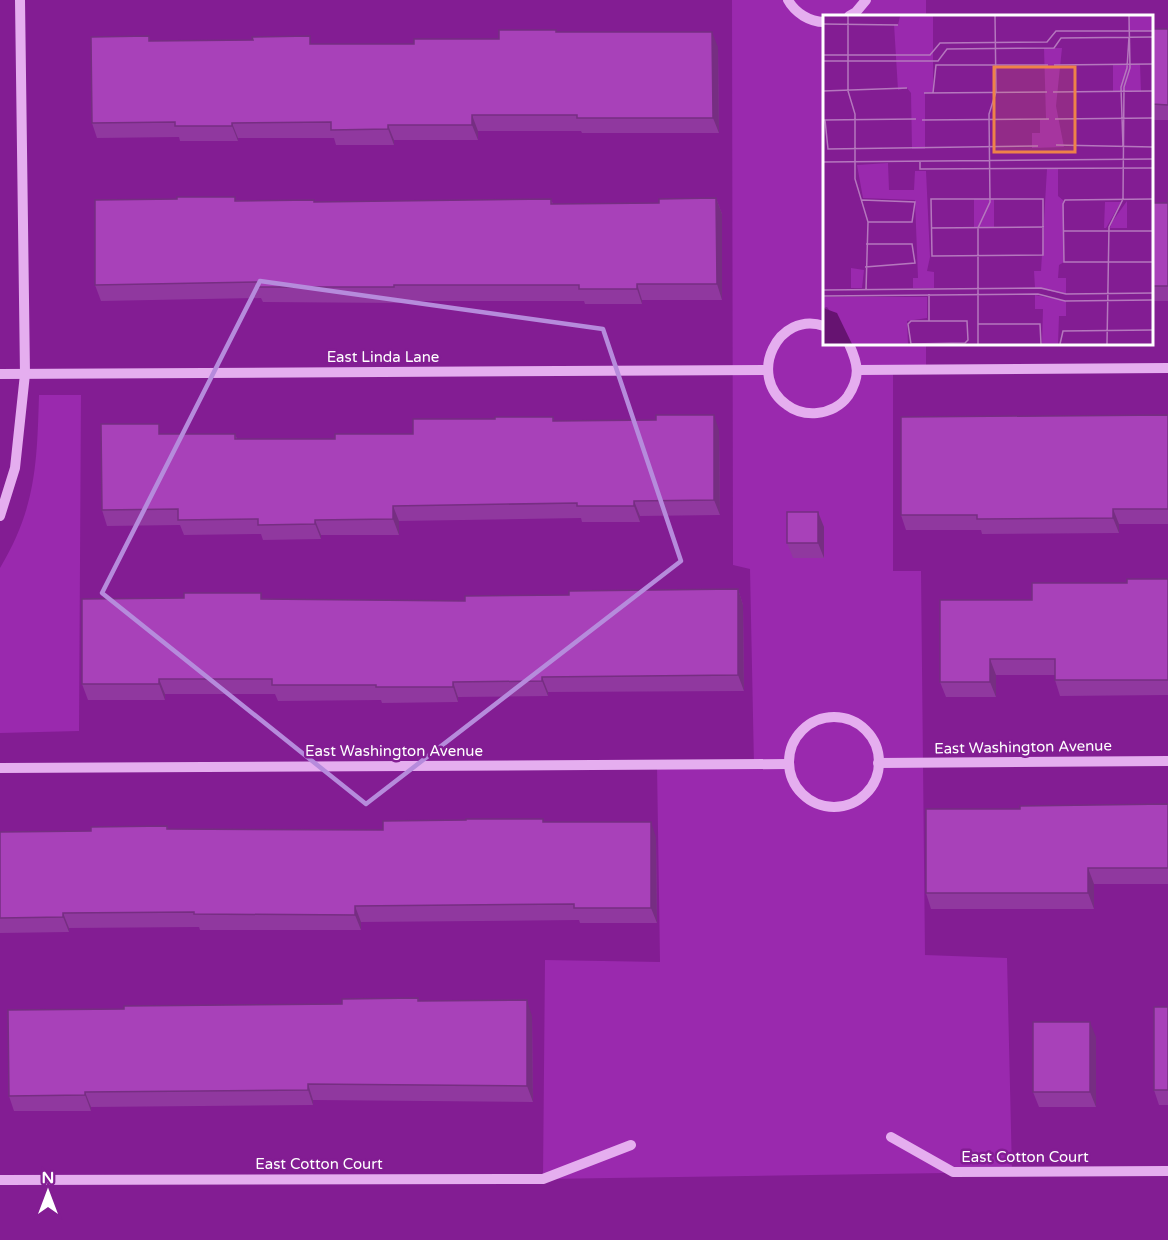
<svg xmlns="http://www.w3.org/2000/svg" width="1168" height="1240" font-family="'Varela Round',sans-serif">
  <rect width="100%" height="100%" fill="#831d93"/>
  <g fill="#9a29ae">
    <polygon points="732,0 926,0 926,16 824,16 824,344 926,344 926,370 893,371 893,571 921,571 925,955 1007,958 1012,1172 543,1179 545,960 660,962 657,765 754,765 750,569 733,565"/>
    <path d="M39,395H81L79,731L0,733V568C36,508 37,463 39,395Z"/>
  </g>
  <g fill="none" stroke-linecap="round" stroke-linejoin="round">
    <g stroke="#e5aeef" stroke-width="10">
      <path d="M788,0C795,13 810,22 824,22"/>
      <polyline points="849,16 856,12 866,0"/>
      <path d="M824,326C778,310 746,376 787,405C796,412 805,414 817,413C829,412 841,406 848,396C861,376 858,364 849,344"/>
      <polyline points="857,370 1168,368"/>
      <polyline points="0,374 767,370"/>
      <polyline points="0,516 15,468 25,374 20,0"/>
      <circle cx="834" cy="762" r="45"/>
      <polyline points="878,763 1168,761"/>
      <polyline points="0,768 788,764"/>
      <polyline points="891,1137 953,1172 1168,1171"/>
      <polyline points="0,1180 543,1179 631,1145"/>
    </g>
  </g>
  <g fill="#90389f">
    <rect x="1152" y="29" width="16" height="91"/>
    <polygon points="556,30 557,32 718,47 719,133 582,133 581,131 478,131 478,140 394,140 394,145 336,145 334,138 238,138 238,141 180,141 179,137 97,138 92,123 149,36 150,41 313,44 414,44 499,39"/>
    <polygon points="1168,192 1168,301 1152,301 1152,203 1168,203"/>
    <polygon points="716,198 722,214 722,300 642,300 642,304 585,304 584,301 400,301 400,303 263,302 261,298 101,301 95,285 177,199 314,202 551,199 553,204 659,203"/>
    <polygon points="1168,415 1168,524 1119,524 1119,533 982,534 981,530 906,530 901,515"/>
    <polygon points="553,417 554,421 719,430 720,515 640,516 640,522 582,522 581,518 399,521 399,535 321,535 321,539 263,540 261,534 184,535 180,525 107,526 102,510 162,434 235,434 237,439 335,439 413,434 495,419"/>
    <polygon points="818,512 824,527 824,558 793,558 787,543"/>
    <polygon points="1168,579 1168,695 1060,696 1055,680 1055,675 996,675 996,697 946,697 940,682 1032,600 1127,583"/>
    <polygon points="738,589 743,605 744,691 548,692 548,696 458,697 458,702 382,703 381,700 278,701 275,694 165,694 165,700 88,700 82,684 184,598 465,601 569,595"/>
    <polygon points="1168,804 1168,884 1094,884 1094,909 931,909 926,893 1020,809"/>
    <polygon points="544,822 656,837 657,923 580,923 579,920 361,922 361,930 200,930 199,927 69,928 69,932 0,933 0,832 91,831 167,826 168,829 383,830"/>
    <polygon points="418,998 419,1001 532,1016 533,1102 313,1100 313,1105 91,1107 91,1111 14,1111 9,1096 124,1009 342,1004"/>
    <polygon points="1168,1007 1168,1105 1159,1105 1154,1090"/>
    <polygon points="1096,1037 1096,1107 1039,1107 1033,1092"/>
  </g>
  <g fill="#762e82">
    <polygon points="712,32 718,47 719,133 713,118"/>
    <polygon points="472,115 478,131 478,140 472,125"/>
    <polygon points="232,123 238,138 238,141 232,126"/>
    <polygon points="388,125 394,140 394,145 388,129"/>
    <polygon points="716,198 722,214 722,300 717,284"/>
    <polygon points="637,284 642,300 642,304 637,289"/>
    <polygon points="714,415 719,430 720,515 714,500"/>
    <polygon points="634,501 640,516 640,522 634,506"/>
    <polygon points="393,506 399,521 399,535 393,519"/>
    <polygon points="1113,509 1119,524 1119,533 1113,518"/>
    <polygon points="818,512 824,527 824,558 818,543"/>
    <polygon points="315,520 321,535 321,539 315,524"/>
    <polygon points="738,589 743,605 744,691 738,675"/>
    <polygon points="990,659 996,675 996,697 990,682"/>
    <polygon points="542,677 548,692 548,696 542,681"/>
    <polygon points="159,679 165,694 165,700 159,684"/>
    <polygon points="453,682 458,697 458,702 453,687"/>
    <polygon points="651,822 656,837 657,923 651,908"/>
    <polygon points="1088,868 1094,884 1094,909 1088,893"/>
    <polygon points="355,906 361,922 361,930 355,915"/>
    <polygon points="63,913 69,928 69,932 63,917"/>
    <polygon points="527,1000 532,1016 533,1102 527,1086"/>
    <polygon points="1090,1022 1096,1037 1096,1107 1090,1092"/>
    <polygon points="308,1084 313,1100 313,1105 308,1090"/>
    <polygon points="85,1092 91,1107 91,1111 85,1095"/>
  </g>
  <g fill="#a841b9" stroke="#762e82" stroke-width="1.5">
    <polygon points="1152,29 1168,29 1168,105 1152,104"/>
    <polygon points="499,30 556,30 556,32 712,32 713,118 577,118 577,115 472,115 472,125 388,125 388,129 331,130 331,122 232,123 232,126 175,126 175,122 92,123 91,37 149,36 149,41 253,40 252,37 310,36 310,44 414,44 414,39 499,39"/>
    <polygon points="1168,192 1168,286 1152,286 1152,203 1168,203"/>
    <polygon points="177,197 235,197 235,201 314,200 314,202 551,199 551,204 659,203 659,199 716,198 717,284 637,284 637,289 579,289 579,285 394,285 394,287 257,287 257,282 95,285 95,200 177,199"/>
    <polygon points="656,415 714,415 714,500 634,501 634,506 577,506 577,503 393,506 393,519 315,520 315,524 258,525 258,519 178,520 178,509 102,510 101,424 159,424 159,434 235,434 235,439 335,439 335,434 413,434 413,419 495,419 495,417 553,417 553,421 656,420"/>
    <polygon points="1168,415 1168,509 1113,509 1113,518 977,519 977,515 901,515 901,417"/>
    <rect x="787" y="512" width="31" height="31"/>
    <polygon points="1127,579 1168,579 1168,680 1055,680 1055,659 990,659 990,682 940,682 940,600 1032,600 1032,583 1127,583"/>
    <polygon points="738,589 738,675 542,677 542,681 453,682 453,687 376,687 376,685 272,685 272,679 159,679 159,684 82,684 82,599 184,598 184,593 261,593 261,599 465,601 465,596 569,595 569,591"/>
    <polygon points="1168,804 1168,868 1088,868 1088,893 926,893 926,809 1020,809 1020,806"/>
    <polygon points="466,819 543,819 543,822 651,822 651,908 574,908 574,904 355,906 355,915 194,914 194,912 63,913 63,917 0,918 0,832 91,831 91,827 167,826 167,829 383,830 383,821 466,820"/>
    <polygon points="418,998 418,1001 527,1000 527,1086 308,1084 308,1090 85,1092 85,1095 9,1096 8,1010 124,1009 124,1006 342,1004 342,999"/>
    <rect x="1154" y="1007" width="14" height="83"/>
    <rect x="1033" y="1022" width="57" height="70"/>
  </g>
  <path fill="none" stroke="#b68bdc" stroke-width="4.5" stroke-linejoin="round" d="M260,281L603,329L681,561L366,804L102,593Z"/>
  <g text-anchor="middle" stroke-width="5" stroke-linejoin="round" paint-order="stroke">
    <g font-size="15" fill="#fff" stroke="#831d93">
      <text x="383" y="362">East Linda Lane</text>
      <text transform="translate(1023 747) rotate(-1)" y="5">East Washington Avenue</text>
      <text x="394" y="756">East Washington Avenue</text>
      <text x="1025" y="1162">East Cotton Court</text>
      <text x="319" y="1169">East Cotton Court</text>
    </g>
  </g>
  <g transform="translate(823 15)">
    <rect width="330" height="330" fill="#831d93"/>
    <path d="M77,1H110V78H102V134H89L88,78L84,73L75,75L71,9L75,10ZM306,1H330V16H305ZM221,33H239L233,91L241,132L209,133V118H217V104H223ZM290,49H317L318,77H290ZM65,148L66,175H91L92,156H103L107,242L104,256L111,257V273H90V263H95L92,185L40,183L34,150ZM235,153V181L241,186V247L236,250L235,263H243V279L212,273L211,256H218L224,154ZM151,184H171V212H151ZM304,186V213H287L289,207ZM282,187H298L283,213H281ZM28,253L41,255L39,273H28ZM212,280L243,286V301H236L235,329H219L220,294H212ZM0,282H104V303L84,306L85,329H29L4,292L0,293Z" fill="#9a29ae"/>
    <path d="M0,293L14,298L29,329H0Z" fill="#661371"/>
    <path fill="none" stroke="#b577be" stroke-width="1.5" d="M25,1V76L32,99V164L45,207L43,275M0,9L75,10M0,40H107L117,28L224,27L233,16H330M0,46H115L124,34L231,33L238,23L330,22M231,50L330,49M0,76L84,73M230,77L330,76M101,78L224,77M110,78L113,50H225M232,104L330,103M0,105L93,104M2,105L5,134L215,131M99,105L226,104M233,130L330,132M300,132L298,72L304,53L306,22M97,146V154L330,153M0,147L330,144M108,184H220V240L109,241ZM330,184L242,185L240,189L241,247H330M39,185L92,187L89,207H45M108,213L221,212M240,216H330M42,252L92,248L89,229H43M0,275L218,273L243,279L330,278M106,279V306M0,281L215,279L242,286L330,285M88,306H144L145,325L142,328L88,329L85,309ZM155,309H217L218,329M155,329V213L167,187L166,99L173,77L172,1M237,329L240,316L330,315M284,329L286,212L300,184L301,72L307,53L306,1"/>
    <path fill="#ee8249" fill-opacity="0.15" stroke="#ee8249" stroke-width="3" d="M171,52H252V137H171Z"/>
    <rect width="330" height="330" fill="none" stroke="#fff" stroke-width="3"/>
  </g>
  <g transform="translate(48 1192)" stroke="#831d93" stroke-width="4.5" paint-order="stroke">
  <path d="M0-4.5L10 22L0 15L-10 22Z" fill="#ffffff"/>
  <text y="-9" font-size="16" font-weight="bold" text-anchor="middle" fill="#ffffff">N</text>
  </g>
</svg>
